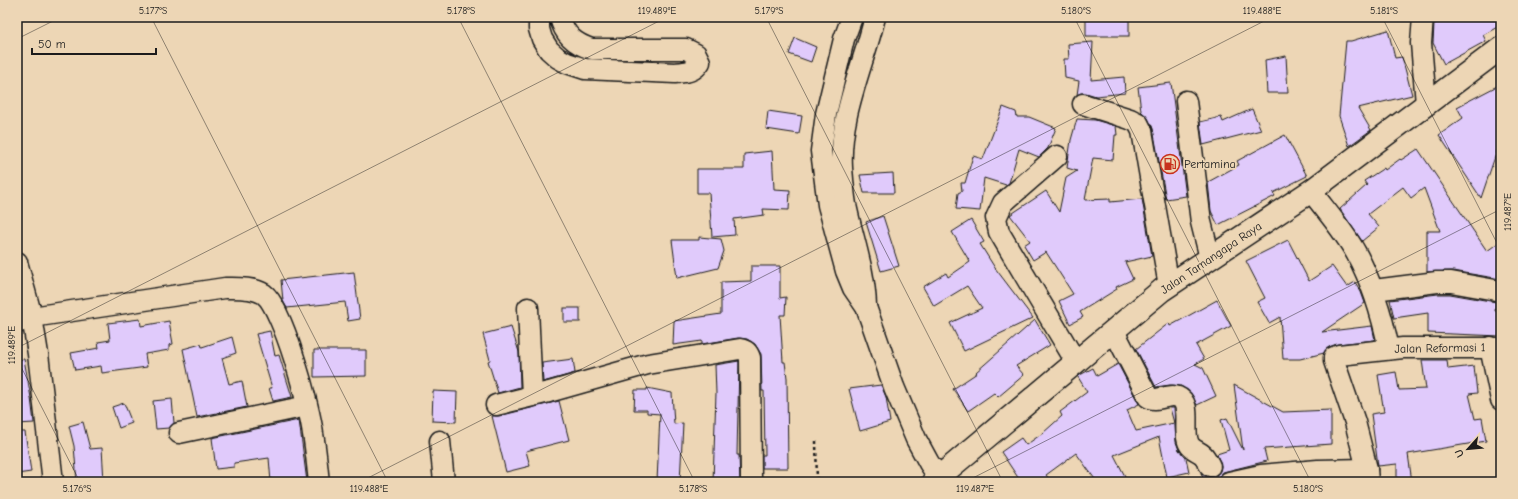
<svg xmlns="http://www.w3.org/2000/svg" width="1518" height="499" font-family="'Comic Neue',sans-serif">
  <rect width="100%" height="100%" fill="#edd6b5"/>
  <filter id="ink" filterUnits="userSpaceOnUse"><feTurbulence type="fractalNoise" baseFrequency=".025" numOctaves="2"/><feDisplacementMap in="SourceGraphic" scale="8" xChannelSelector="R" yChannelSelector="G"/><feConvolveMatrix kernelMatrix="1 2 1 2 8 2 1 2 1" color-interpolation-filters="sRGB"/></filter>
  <g filter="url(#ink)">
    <g fill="#e0cafb" stroke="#1c1c1c">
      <rect x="1086" y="17" width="43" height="19"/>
      <polygon points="1446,17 1501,17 1501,25 1483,35 1486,41 1444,64 1433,43 1434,24"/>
      <polygon points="1388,30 1395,58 1402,57 1412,95 1358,108 1371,130 1349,146 1339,116 1346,41 1351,41"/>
      <polygon points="795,38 816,47 811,62 789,54"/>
      <polygon points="1093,42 1091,80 1124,77 1125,93 1096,96 1086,93 1081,93 1077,95 1079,81 1065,78 1064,59 1069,59 1068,44"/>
      <polygon points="1286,56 1288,93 1267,93 1265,60"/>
      <polygon points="1171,83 1186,196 1166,199 1153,129 1148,118 1141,111 1138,87"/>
      <polygon points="1501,84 1501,139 1481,198 1439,135 1463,118 1457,107"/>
      <polygon points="1003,107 1016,112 1017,117 1029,117 1056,128 1048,148 1039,157 1019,149 1009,183 1006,185 984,178 980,211 956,209 958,193 962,191 961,183 965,183 973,156 983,159"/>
      <polygon points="1252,109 1261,130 1203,145 1200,122 1221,117 1223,122"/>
      <polygon points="768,111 802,116 799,134 766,129"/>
      <polygon points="1077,119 1095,120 1116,126 1117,135 1115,135 1113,160 1093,158 1085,200 1110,199 1110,202 1142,199 1152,256 1125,262 1133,279 1116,287 1117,289 1080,312 1083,317 1070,324 1059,301 1073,294 1046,252 1033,260 1024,245 1030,241 1010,215 1046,191 1059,212 1066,178 1077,171 1067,168 1071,140"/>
      <polygon points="1285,135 1307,176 1273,193 1275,196 1218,225 1211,211 1208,182 1239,165 1237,161"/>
      <polygon points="1418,149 1487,251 1501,241 1501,279 1453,271 1427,272 1427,231 1440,231 1424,188 1411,198 1403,187 1368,214 1379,227 1362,241 1340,209 1367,185 1364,181 1384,168 1385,170 1400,159 1401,160"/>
      <polygon points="772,151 774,189 790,190 789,210 763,209 764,215 734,219 735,235 712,237 709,193 697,193 697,169 744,169 744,154"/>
      <polygon points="893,173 894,193 864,193 860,175"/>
      <polygon points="883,216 899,266 881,271 866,222"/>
      <polygon points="971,220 984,242 980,244 995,268 1033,318 964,351 950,323 982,308 967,286 934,306 923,287 946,273 948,277 970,262 952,232"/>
      <polygon points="699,237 721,239 724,251 718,268 677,278 672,240 699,240"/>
      <polygon points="1288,240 1309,281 1332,266 1347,287 1355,282 1361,292 1365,303 1322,332 1372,326 1375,340 1338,344 1329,347 1324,353 1300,359 1283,359 1280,317 1269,323 1257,302 1265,298 1246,261"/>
      <polygon points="751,266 780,266 780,298 786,297 785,315 780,315 783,362 785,362 787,378 788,468 762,468 762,455 765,455 764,391 762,391 761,354 755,344 747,339 738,338 702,344 702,341 673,345 674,321 721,314 721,282 751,281"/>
      <polygon points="354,272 360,319 348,321 345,302 287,308 283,301 281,280"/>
      <polygon points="1438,294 1450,294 1496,302 1495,311 1501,312 1501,336 1428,333 1428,313 1394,318 1390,300"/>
      <polygon points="1217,300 1231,326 1196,345 1204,359 1195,364 1203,368 1216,396 1197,405 1192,395 1181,386 1170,385 1156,387 1136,349 1169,323 1170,326"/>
      <rect x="564" y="308" width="16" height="14"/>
      <polygon points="140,319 141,326 169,321 173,344 169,345 169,350 145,354 147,367 102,373 101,366 75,370 71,353 99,348 98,342 110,340 108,323"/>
      <polygon points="1035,320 1050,345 1016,366 1024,375 998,397 994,393 968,411 953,389 977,373 976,372"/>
      <polygon points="511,327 519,352 520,387 498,393 488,361 490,360 483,334"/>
      <polygon points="270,331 275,356 279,355 292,397 273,401 269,388 272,388 256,334"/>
      <polygon points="232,337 236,353 222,358 229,384 242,381 247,407 197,417 183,349 201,344 202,347"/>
      <polygon points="314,350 366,350 366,376 314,377"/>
      <polygon points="24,359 31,398 34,423 17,424 17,360"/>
      <polygon points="573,359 575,373 543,382 542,363"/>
      <polygon points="1422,360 1447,360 1448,369 1474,366 1477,393 1469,394 1475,419 1482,418 1486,441 1408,454 1412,482 1397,482 1397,464 1378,466 1371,414 1384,412 1378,375 1396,372 1399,390 1426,389"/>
      <polygon points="739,361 737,455 739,455 740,482 713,482 716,393 715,365"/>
      <polygon points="1118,364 1139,404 1127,410 1136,431 1174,423 1170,408 1174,408 1176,442 1179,450 1186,458 1189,472 1167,477 1159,437 1114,455 1128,482 1097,482 1076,453 1046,475 1051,482 1021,482 1001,452 1021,438 1026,445 1043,433 1062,416 1060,412 1087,392 1078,377 1080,375 1093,368 1097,376"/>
      <polygon points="881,385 886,397 890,422 860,431 849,389"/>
      <polygon points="1234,385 1283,412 1331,410 1331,444 1264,449 1267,461 1223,472 1217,482 1205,482 1201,473 1205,476 1210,477 1216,476 1220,471 1221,466 1217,454 1229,450 1221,420 1227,418 1243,450"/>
      <polygon points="647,388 672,393 674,424 683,423 680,482 657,482 660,414 647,413 647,410 634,410 635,390 647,390"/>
      <polygon points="433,391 457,392 456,422 432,421"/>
      <polygon points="172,399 174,423 169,428 156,429 153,401"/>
      <polygon points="559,401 569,440 526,451 530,466 506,472 492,416 499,416"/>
      <polygon points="124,403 132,423 119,428 112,407"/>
      <polygon points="299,420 307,482 271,482 269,458 234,463 234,467 216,469 212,438"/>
      <polygon points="83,422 90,449 102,448 104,482 77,482 74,446 69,426"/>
      <polygon points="17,432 25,432 31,472 17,474"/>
    </g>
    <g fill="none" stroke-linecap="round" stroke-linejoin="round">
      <g stroke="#1c1c1c" stroke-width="23">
        <g id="minor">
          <path d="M539,17V29L542,39L549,50L558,58L567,63L585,69L675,73C686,72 694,72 700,62L696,54L686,49H592C575,44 564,35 560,17"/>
          <polyline points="852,17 844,39 826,114 821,151 828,205 846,271 853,288 866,307 894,387 916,439 929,463 942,482"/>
          <polyline points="1423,17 1421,43 1426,104"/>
          <polyline points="1186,101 1201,222 1210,258"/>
          <polyline points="1083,104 1130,119 1138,123 1142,131 1169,286"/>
          <polyline points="1057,156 1003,203 996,218 999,232 1076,362"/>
          <path d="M1311,191C1326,211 1344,231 1356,253C1373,284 1382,315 1389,349"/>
          <polyline points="17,262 32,317 38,354 53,482"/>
          <polyline points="1374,290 1437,282 1451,282 1501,291"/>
          <path d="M866,306C865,271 853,239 846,205C844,193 843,180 842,168C839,116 863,67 875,17"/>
          <polyline points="528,308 532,396"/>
          <path d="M17,323L32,317L225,288C237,288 253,287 264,294C283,308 310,408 313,434C316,450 317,466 319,482"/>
          <path d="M1114,331L1148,397C1156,403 1169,393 1178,397C1193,403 1182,431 1189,444C1192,450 1199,451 1203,455C1206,458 1208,463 1210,466"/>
          <polyline points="1490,347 1501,400"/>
          <path d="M496,405L549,392L648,364L740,349C746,350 748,352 750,358L751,482"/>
          <polyline points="179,433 307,406"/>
          <polyline points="440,441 444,482"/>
          <polyline points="1229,482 1261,475 1318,470 1367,469"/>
          <polyline points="1368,482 1367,469 1355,422 1334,361 1334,357 1339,355 1403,348 1501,348"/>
        </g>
      </g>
      <g stroke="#1c1c1c" stroke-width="25">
        <polyline id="major" points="933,482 1162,290 1311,191 1501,48"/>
      </g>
      <polyline stroke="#1c1c1c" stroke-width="2.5" stroke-dasharray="3 3" stroke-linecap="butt" points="816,441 817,482"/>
      <use href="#minor" stroke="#edd6b5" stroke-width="20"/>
      <use href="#major" stroke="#edd6b5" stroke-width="22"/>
    </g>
  </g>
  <path fill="none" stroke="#1c1c1c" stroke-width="1" stroke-opacity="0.45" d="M151,17L388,482M458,17L695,482M766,17L1003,482M1074,17L1311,482M1382,17L1501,251M17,39L61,17M17,348L667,17M17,359L80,482M360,482L1272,17M965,482L1501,209"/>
  <defs>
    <g id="fuel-ring" transform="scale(1)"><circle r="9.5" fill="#edd6b5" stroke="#c8321e" stroke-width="1.5"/><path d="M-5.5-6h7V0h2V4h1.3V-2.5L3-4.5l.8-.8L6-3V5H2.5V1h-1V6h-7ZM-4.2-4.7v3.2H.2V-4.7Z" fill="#c8321e"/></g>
  </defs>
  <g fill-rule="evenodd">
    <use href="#fuel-ring" x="1170" y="164"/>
  </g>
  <g text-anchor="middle" stroke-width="3.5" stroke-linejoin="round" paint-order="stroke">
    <g font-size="12" fill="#1c1c1c" stroke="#edd6b5" text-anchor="start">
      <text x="1184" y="168">Pertamina</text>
    </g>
    <g font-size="12" fill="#1c1c1c" stroke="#edd6b5">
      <text transform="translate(1211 258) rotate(-34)" y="4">Jalan Tamangapa Raya</text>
      <text transform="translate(1440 348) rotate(-1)" y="4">Jalan Reformasi 1</text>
    </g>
  </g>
  <rect width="1518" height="499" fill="none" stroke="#edd6b5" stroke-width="44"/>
  <g transform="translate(1468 449) rotate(243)" stroke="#edd6b5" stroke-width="3" paint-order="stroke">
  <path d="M0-3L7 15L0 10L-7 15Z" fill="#1c1c1c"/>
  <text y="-6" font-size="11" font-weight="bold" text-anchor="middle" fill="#1c1c1c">U</text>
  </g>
  <path d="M32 48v6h124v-6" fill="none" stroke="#1c1c1c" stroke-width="2"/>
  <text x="38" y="48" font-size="12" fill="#1c1c1c" stroke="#edd6b5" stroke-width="3" paint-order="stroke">50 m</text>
  <rect x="22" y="22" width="1474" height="455" fill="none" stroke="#1c1c1c" stroke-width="1.5"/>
  <g font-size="10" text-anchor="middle" fill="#1c1c1c">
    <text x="153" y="14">5.177°S</text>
    <text x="461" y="14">5.178°S</text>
    <text x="657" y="14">119.489°E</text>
    <text x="769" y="14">5.179°S</text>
    <text x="1076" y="14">5.180°S</text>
    <text x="1262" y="14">119.488°E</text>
    <text x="1384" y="14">5.181°S</text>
    <text transform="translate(1507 212) rotate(-90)" y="4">119.487°E</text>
    <text transform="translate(11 345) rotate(-90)" y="4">119.489°E</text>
    <text x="77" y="492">5.176°S</text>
    <text x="369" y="492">119.488°E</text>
    <text x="693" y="492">5.178°S</text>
    <text x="975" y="492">119.487°E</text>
    <text x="1308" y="492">5.180°S</text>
  </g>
</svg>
